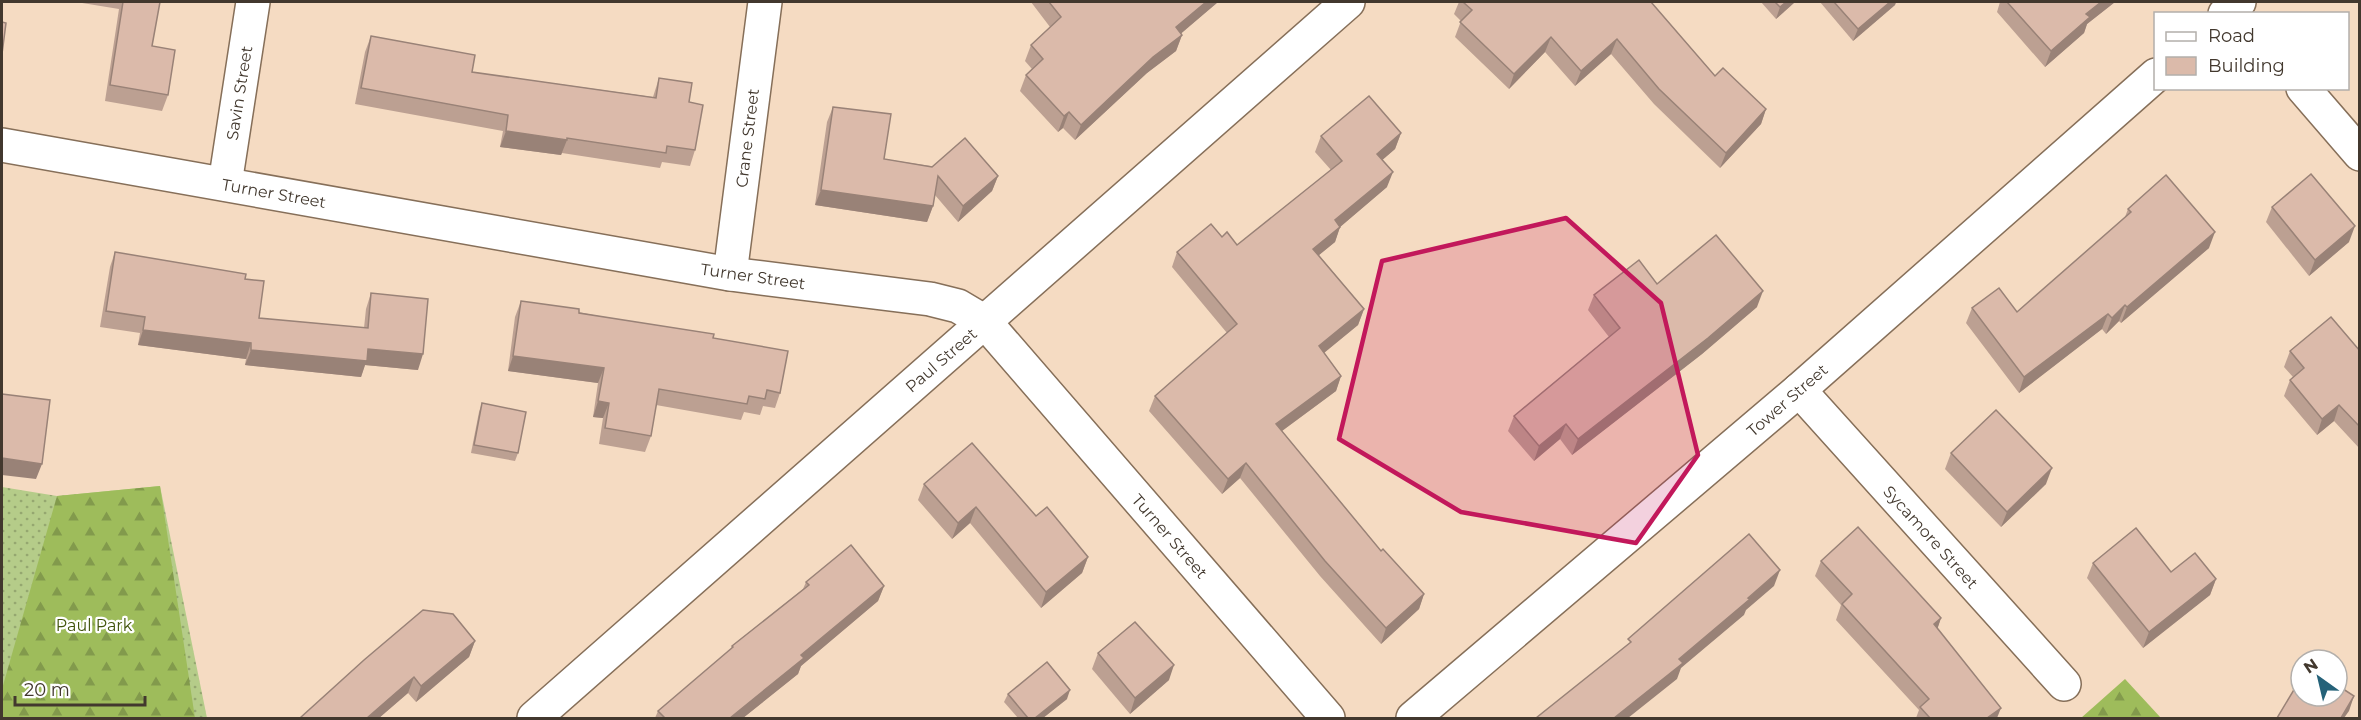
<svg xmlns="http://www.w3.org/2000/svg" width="2361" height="720" font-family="Montserrat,sans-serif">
  <defs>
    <pattern id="grass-dots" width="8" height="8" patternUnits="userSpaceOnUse" patternTransform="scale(1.5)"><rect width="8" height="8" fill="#b5cc89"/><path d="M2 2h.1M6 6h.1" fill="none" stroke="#95a770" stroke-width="1.8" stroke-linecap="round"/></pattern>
    <pattern id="forest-firs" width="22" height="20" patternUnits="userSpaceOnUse" patternTransform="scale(1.5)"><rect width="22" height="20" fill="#9ebc5b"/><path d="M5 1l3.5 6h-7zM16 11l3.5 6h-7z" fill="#829a4c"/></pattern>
  </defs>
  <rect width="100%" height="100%" fill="#f5dbc2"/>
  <polygon fill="url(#grass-dots)" points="160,486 207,718 2,718 2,487 57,496"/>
  <g fill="url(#forest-firs)">
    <polygon points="160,486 195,718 2,718 2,689 57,496"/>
    <polygon points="2125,679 2161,718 2081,718"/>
  </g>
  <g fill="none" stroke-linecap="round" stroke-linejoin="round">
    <g stroke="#866f59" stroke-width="36">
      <g id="street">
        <polyline points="2225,14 2239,2"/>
        <polyline points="2303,88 2360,154"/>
        <polyline points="2,145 730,274 930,299 958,306 985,322 1328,718"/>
        <polyline points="225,184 253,2"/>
        <polyline points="730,274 765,2"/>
        <polyline points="1799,390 2064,684"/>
        <polyline points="534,718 1348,2"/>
        <polyline points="1413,718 1799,390 2156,75"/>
      </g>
    </g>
    <use href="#street" stroke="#fff" stroke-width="33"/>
  </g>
  <g fill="#bca092">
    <polygon points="76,2 160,2 152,46 168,95 162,111 105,101 119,9"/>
    <polygon points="1031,2 1218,2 1181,33 1182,35 1176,51 1147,73 1075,140 1063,128 1058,132 1020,91 1026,75 1032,69 1025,61 1031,45 1050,27"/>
    <polygon points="1459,2 1651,2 1715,76 1766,109 1761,124 1720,168 1654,104 1611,54 1575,86 1545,52 1509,89 1455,37 1461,21 1454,14"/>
    <polygon points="1761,2 1795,2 1776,19"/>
    <polygon points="1820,2 1896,2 1895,5 1853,41"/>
    <polygon points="2000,2 2115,2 2087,24 2084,33 2045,67 1997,12"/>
    <polygon points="371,36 472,72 653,97 659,78 689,102 695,150 690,166 662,162 660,168 562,153 561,155 500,147 503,131 355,104 365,52"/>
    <polygon points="833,107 884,159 998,176 992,191 958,222 935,195 933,206 927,222 815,205 827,122"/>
    <polygon points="1401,133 1395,149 1382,160 1387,187 1340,227 1335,242 1319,255 1364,309 1358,325 1324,353 1341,376 1336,391 1282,431 1381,551 1424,594 1419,609 1381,644 1320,576 1240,478 1222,494 1149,411 1155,396 1227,333 1172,267 1177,252 1222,237 1237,245 1331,170 1315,152 1321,136"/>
    <polygon points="2272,207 2349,242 2309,276 2266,222"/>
    <polygon points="2128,209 2209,248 2121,323 2119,321 2106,334 2102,329 2019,393 1966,323 1972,308 2017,312 2125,217"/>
    <polygon points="115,252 245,279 259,318 364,328 366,309 371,293 418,370 365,365 361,377 245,365 246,359 138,345 140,333 100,327 110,267"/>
    <polygon points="1657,284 1757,307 1702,354 1572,455 1560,439 1534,461 1508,431 1514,416 1609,337 1588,310 1594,295"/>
    <polygon points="521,301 713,338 780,393 775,408 763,406 760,415 744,412 741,420 656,405 651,436 645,452 599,444 603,418 593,417 598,383 508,371 515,317"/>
    <polygon points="2290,351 2360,351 2360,449 2334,421 2317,435 2284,396 2290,380 2293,377 2284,367"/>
    <polygon points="482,403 518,453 515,461 471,453 479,412"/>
    <polygon points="1951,453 2046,484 2001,527 1945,469"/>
    <polygon points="924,484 1036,516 1088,557 1082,573 1041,608 970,523 952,539 918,500"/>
    <polygon points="1821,561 1941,618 1937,629 1997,718 1916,718 1919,710 1836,620 1841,605 1815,576"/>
    <polygon points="2093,563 2171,572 2216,579 2210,595 2143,648 2087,578"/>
    <polygon points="806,582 884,586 878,601 801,666 798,674 743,718 655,718 658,711 731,650 732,646 803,589"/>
    <polygon points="475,641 469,657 416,702 408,693 379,718 300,718"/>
    <polygon points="1098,653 1169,680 1130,714 1092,669"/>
    <polygon points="1008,694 1067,699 1043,718 1018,718 1004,702"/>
  </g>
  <g fill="#998277">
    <polygon points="1206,2 1218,2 1170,43 1176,27"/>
    <polygon points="1786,2 1795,2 1776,19 1780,7"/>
    <polygon points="1890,2 1896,2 1895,5 1853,41 1858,29"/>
    <polygon points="2101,2 2115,2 2087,24 2084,33 2045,67 2051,51 2086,14"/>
    <polygon points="1182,35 1176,51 1147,73 1075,140 1081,125 1153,57"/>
    <polygon points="1551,37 1545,52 1509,89 1514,74"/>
    <polygon points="1617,39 1611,54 1575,86 1581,71"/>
    <polygon points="1766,109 1761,124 1720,168 1726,153"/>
    <polygon points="1069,112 1063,128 1058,132 1064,116"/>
    <polygon points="506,131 567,140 561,155 500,147"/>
    <polygon points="1401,133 1395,149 1372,169 1377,154"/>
    <polygon points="1393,172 1387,187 1333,233 1340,227 1335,242 1308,264 1313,249 1335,220"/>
    <polygon points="998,176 992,191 958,222 963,206"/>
    <polygon points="821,190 933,206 927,222 815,205"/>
    <polygon points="2355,226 2349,242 2309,276 2315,260"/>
    <polygon points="2215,232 2209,248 2121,323 2127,307"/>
    <polygon points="1763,291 1757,307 1702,354 1572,455 1578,439"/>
    <polygon points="2125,305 2119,321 2106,334 2112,318"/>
    <polygon points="1364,309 1358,325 1314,361 1319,346"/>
    <polygon points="2108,314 2102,329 2019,393 2024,377"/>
    <polygon points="143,330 251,343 246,359 138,345"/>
    <polygon points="368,349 423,354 418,370 365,365 361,377 245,365 251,350"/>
    <polygon points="513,356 604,368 598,383 508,371"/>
    <polygon points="1341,376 1336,391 1271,439 1276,424"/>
    <polygon points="598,401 609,403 603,418 593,417"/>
    <polygon points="2339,405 2334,421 2317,435 2322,419"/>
    <polygon points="1566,424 1560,439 1534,461 1539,446"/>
    <polygon points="2,458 42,464 36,479 2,475"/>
    <polygon points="1246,463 1240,478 1222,494 1228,479"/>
    <polygon points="2052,468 2046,484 2001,527 2007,512"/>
    <polygon points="976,507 970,523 952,539 958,523"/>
    <polygon points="1088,557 1082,573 1041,608 1046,592"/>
    <polygon points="1780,570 1774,586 1746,610 1744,615 1681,668 1677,679 1628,718 1614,718 1679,659"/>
    <polygon points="2216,579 2210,595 2143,648 2149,632"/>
    <polygon points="884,586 878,601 801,666 798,674 743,718 730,718 801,655"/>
    <polygon points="1424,594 1419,609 1381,644 1386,628"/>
    <polygon points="1941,618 1936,633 1934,624"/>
    <polygon points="475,641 469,657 416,702 421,686"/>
    <polygon points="1174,665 1169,680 1130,714 1135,698"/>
    <polygon points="414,677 408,693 379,718 367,718"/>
    <polygon points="1070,690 1067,699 1043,718 1035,718"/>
    <polygon points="2354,696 2349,711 2344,718 2341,718"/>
    <polygon points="2001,708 1997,718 1987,718"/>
  </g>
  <g fill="#dbbaaa" stroke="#998277" stroke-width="1.5">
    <polygon points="123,2 160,2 152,46 175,50 168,95 110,85"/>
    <polygon points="1049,2 1206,2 1176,27 1182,35 1153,57 1081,125 1069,112 1064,116 1026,75 1043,59 1031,45 1061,17"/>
    <polygon points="1463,2 1651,2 1715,76 1723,68 1766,109 1726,153 1659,89 1617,39 1581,71 1551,37 1514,74 1460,22 1472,10"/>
    <polygon points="1775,2 1786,2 1780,7"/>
    <polygon points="1834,2 1890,2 1858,29"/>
    <polygon points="2007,2 2101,2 2086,14 2090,17 2051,51"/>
    <polygon points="2,22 6,23 2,54"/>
    <polygon points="371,36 475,55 472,72 656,98 659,78 692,83 689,102 703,105 695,150 667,146 666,153 567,138 567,140 506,131 508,115 361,88"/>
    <polygon points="1369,96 1401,133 1377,154 1393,172 1335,220 1340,227 1313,249 1364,309 1319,346 1341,376 1276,424 1381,551 1383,549 1424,594 1386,628 1325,561 1246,463 1228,479 1155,396 1237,324 1177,252 1211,224 1222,237 1227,232 1237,245 1342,161 1321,136"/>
    <polygon points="833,107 891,114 884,159 932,167 965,138 998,176 963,206 938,176 933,206 821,190"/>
    <polygon points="2311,174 2355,226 2315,260 2272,207"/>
    <polygon points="2166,175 2215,232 2127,307 2125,305 2112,318 2108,314 2024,377 1972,308 1999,288 2017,312 2131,212 2128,209"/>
    <polygon points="1716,235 1763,291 1708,338 1578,439 1566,424 1539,446 1514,416 1620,328 1594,295 1639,260 1657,284"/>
    <polygon points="115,252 246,274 245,279 264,281 259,318 368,328 371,293 428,299 423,354 368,349 367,361 251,350 251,343 143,330 145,317 106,311"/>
    <polygon points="521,301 579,309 579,313 714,334 713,338 788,351 780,393 767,390 765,399 749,396 747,404 659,389 651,436 605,428 609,403 598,401 604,368 513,356"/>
    <polygon points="2331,317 2360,351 2360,427 2339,405 2322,419 2290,380 2304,368 2290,351"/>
    <polygon points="2,394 50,400 42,464 2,458"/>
    <polygon points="482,403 526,412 518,453 474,445"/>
    <polygon points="1996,410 2052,468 2007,512 1951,453"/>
    <polygon points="972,443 1036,516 1047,507 1088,557 1046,592 976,507 958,523 924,484"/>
    <polygon points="1858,527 1941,618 1934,624 2001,708 1987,718 1930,718 1920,707 1929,699 1842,604 1852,594 1821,561"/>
    <polygon points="2136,528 2171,572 2195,553 2216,579 2149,632 2093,563"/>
    <polygon points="1749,534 1780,570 1748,598 1750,599 1679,659 1683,663 1614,718 1536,718 1631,642 1628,639"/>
    <polygon points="851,545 884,586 801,655 804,658 730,718 665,718 658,711 733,647 732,646 809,585 806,582"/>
    <polygon points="423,610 453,614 475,641 421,686 414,677 367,718 300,718 364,660"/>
    <polygon points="1135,622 1174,665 1135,698 1098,653"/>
    <polygon points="1047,662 1070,690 1035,718 1028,718 1008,694"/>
    <polygon points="2301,678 2301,696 2337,696 2337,685 2354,696 2341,718 2277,718"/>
  </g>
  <path fill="#c2185b" fill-opacity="0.2" stroke="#c2185b" stroke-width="4.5" stroke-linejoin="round" d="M1566,218L1661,303L1698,455L1636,543L1461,512L1339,439L1382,261Z"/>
  <g text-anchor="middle" stroke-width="4.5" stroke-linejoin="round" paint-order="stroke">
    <g font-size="16" fill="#42382e" stroke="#fff">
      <text transform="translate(239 93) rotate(-81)" y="6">Savin Street</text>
      <text transform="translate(747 138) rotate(-83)" y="6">Crane Street</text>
      <text transform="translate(274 193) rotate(10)" y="6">Turner Street</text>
      <text transform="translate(753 276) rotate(8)" y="6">Turner Street</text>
      <text transform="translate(941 360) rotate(-41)" y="6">Paul Street</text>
      <text transform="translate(1787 400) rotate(-41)" y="6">Tower Street</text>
      <text transform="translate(1170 536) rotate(49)" y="6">Turner Street</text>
      <text transform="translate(1931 537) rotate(48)" y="6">Sycamore Street</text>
    </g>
    <g font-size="16" fill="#41540c" stroke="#fff">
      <text x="94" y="631">Paul Park</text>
    </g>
  </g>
  <rect width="2361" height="720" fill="none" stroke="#42382e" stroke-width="6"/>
  <rect x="2154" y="12" width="195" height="78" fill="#ffffff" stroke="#b3afab" stroke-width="1.5"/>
  <rect x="2166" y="32" width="30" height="9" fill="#ffffff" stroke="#b3afab" stroke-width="1.5"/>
  <text x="2208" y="42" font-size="18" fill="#42382e">Road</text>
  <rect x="2166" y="57" width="30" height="18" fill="#dbbaaa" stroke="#b3afab" stroke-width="1.5"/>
  <text x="2208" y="72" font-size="18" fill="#42382e">Building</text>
  <g transform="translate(2319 678) rotate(326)"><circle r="28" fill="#ffffff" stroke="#b3afab" stroke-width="1.5"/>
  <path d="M0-4.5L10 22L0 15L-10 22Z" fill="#256279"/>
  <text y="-9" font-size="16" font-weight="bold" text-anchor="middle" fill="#42382e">N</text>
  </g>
  <path d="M15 696v9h130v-9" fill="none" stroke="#42382e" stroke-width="3"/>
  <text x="24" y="696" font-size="18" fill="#42382e" stroke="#ffffff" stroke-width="4.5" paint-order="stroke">20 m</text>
</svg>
